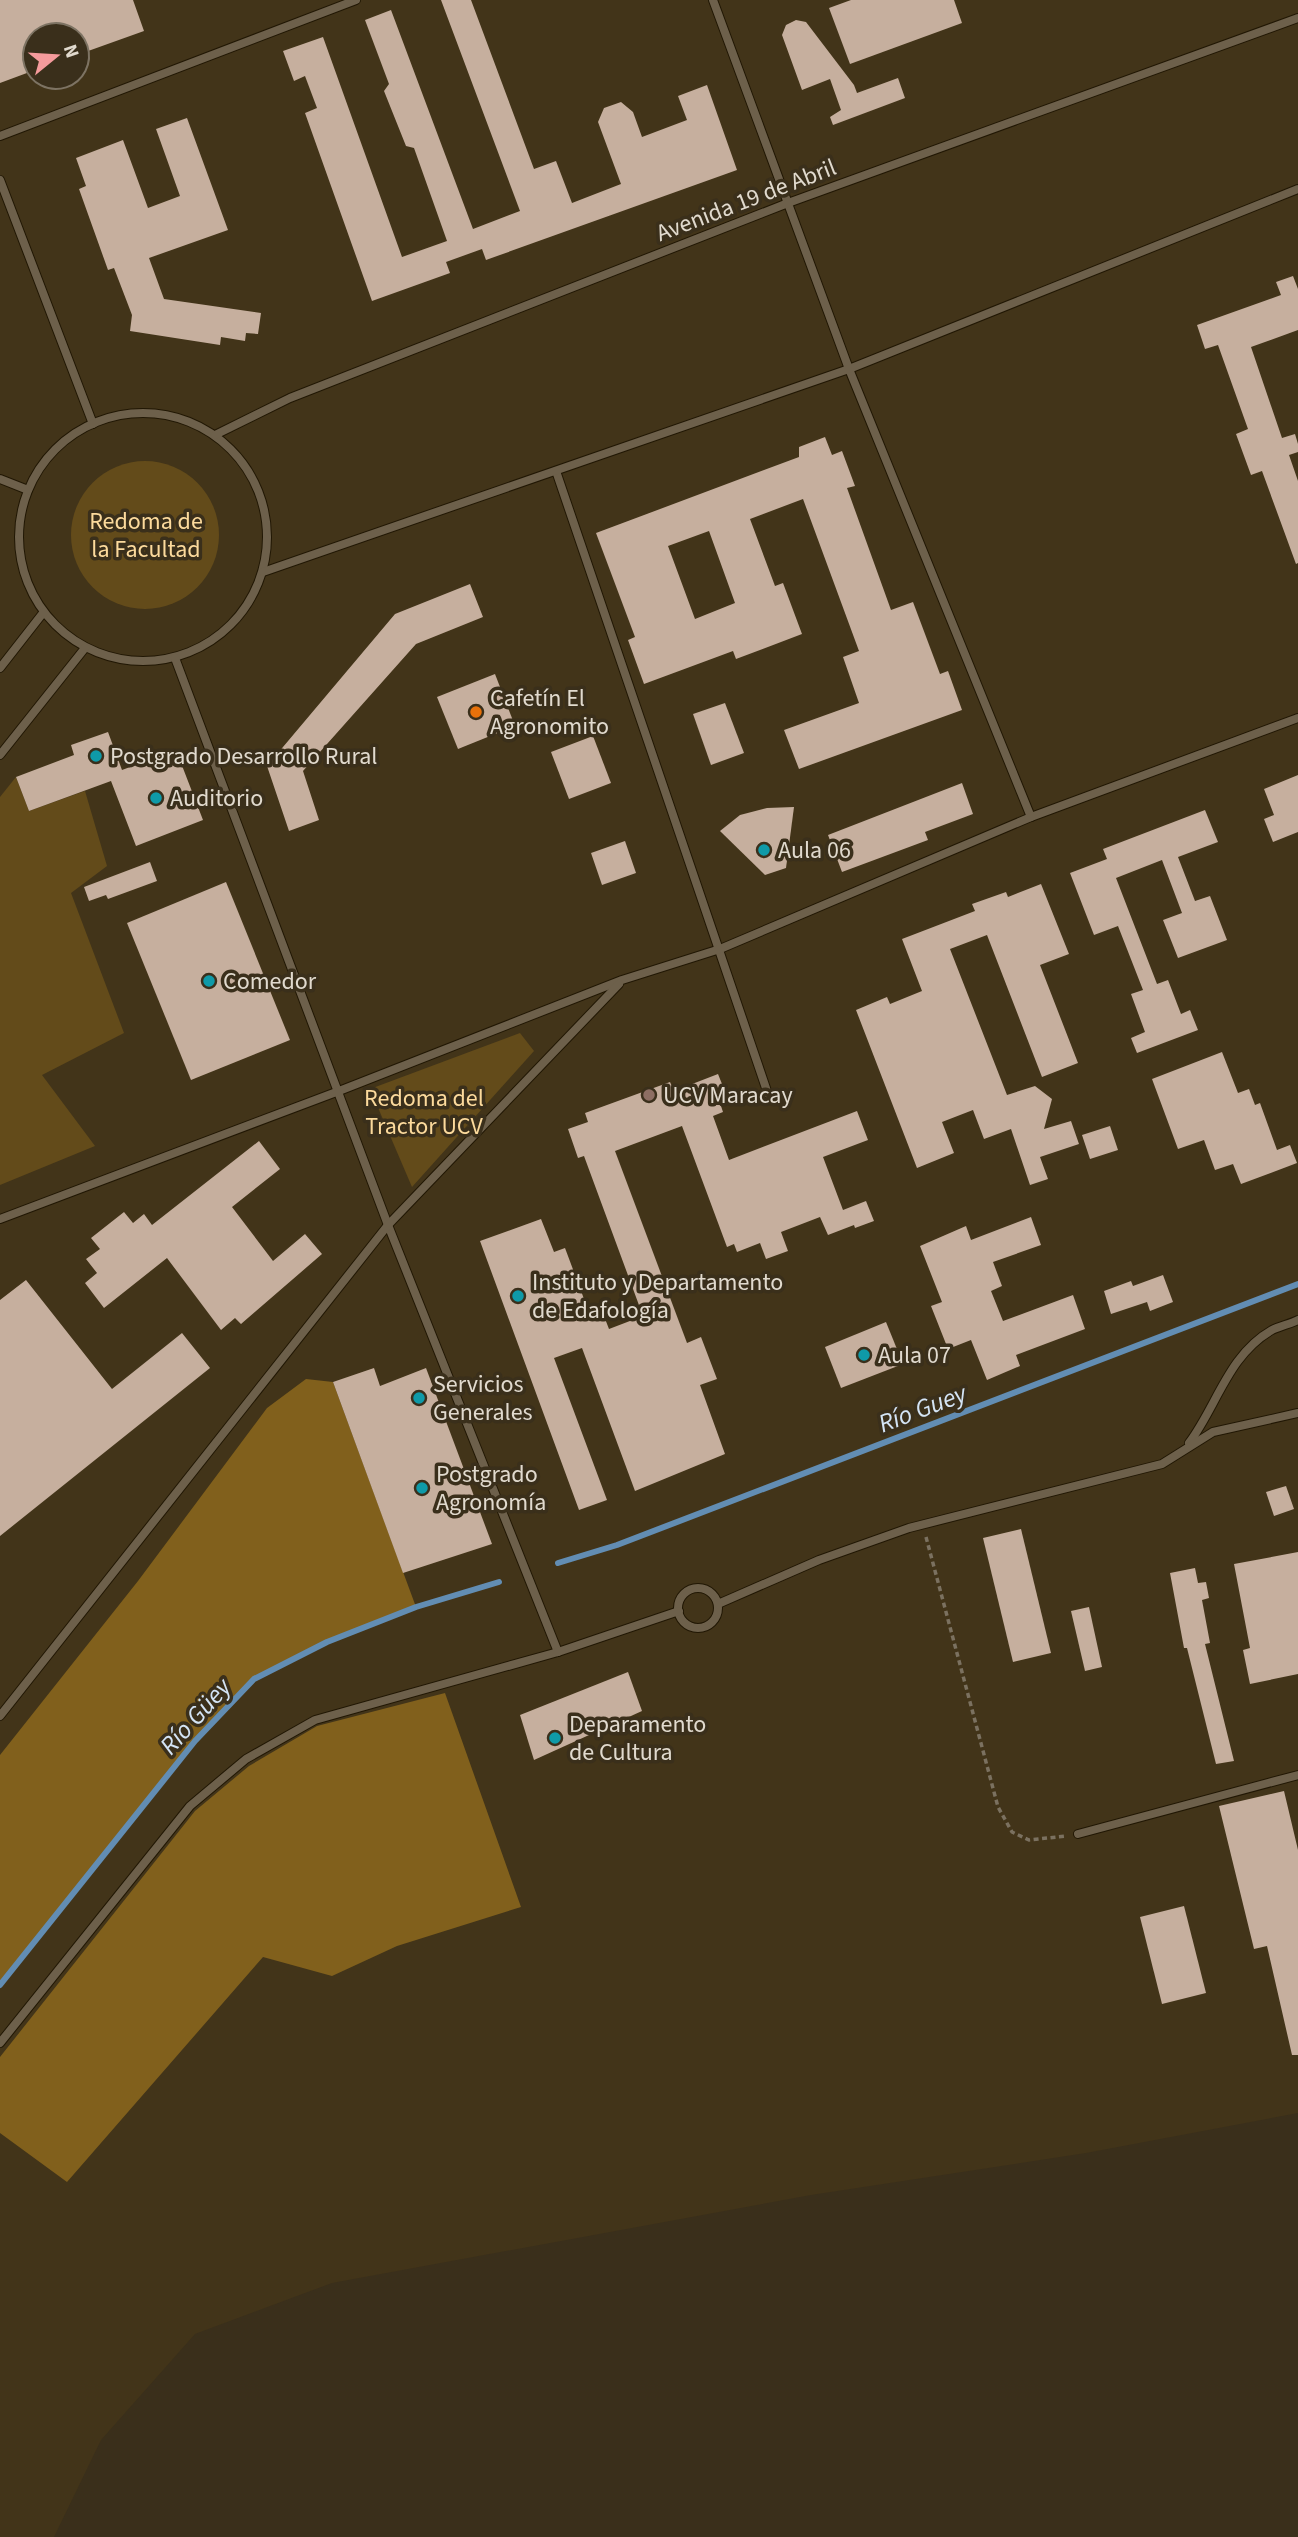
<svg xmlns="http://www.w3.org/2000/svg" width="1298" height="2537" font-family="'Source Sans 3',sans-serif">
  <rect width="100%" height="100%" fill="#3a2f1b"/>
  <path fill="#423419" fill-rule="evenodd" d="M0,0H1298V2113L1086,2153L811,2195L332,2283L195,2334L101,2440L54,2537H0ZM35,35H77V77H35Z"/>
  <g fill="#634b1a">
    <circle cx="145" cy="535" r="74"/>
    <polygon points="16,777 29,811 85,791 107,866 71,893 124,1033 42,1075 95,1146 0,1185 0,797"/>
    <polygon points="520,1033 534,1051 412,1187 370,1089"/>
  </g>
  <g fill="#81601c">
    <polygon points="306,1379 333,1382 416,1607 327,1642 254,1679 195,1741 0,1985 0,1755 138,1581 267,1408"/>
    <polygon points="445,1693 521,1907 397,1946 332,1976 263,1957 67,2182 0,2133 0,2057 195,1811 249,1766 317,1726"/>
  </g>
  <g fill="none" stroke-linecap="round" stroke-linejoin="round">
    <g stroke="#628db3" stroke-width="6">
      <polyline points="558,1563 617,1545 1298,1284"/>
      <polyline points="0,1985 195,1741 254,1679 327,1642 416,1607 499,1582"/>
    </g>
  </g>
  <g fill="#c6af9e" fill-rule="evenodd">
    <polygon points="0,0 133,0 144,31 77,55 77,35 35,35 35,70 0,83"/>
    <polygon points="441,0 471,0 534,169 556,161 572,203 621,184 598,122 604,108 621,102 633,112 642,137 687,120 678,96 707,85 737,170 486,260 482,249 446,262 450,273 372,301 305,113 317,108 305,76 294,81 283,51 323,37 402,257 447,241 414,148 406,146 384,91 389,84 365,20 391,10 473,229 520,211"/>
    <polygon points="851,0 954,0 962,23 850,64 829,8"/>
    <polygon points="796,20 806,22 854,85 857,93 898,78 905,98 833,125 830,117 841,110 830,79 802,90 782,35 786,25"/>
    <polygon points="187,118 228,230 149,258 164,299 261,313 258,334 246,333 245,341 221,337 220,345 130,331 132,315 114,268 108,270 79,189 86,186 76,158 123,140 148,208 180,196 156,129"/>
    <polygon points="1293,276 1298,289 1298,330 1251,347 1282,438 1295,434 1298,444 1298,452 1289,455 1298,481 1298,563 1296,564 1262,471 1251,475 1236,434 1248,429 1218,345 1205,349 1197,325 1281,295 1276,282"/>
    <path d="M825,437L832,455L842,451L855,486L847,488L891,610L913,602L940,674L948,671L962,710L799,769L784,730L859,703L843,657L859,651L803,499L750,519L775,586L783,583L802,634L736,659L733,651L644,684L628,640L635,637L596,533L799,457V447ZM709,531L735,603L695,619L668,546Z"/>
    <polygon points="470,584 483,617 416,644 303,771 319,820 289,831 267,766 395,614"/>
    <polygon points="495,674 515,726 458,749 437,697"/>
    <polygon points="725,703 744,753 711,765 693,714"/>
    <polygon points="108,732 122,770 176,750 203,820 136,846 111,781 29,811 16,777 74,755 71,745"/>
    <polygon points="593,736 611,783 569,799 551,752"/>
    <polygon points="1298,775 1298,832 1273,842 1264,819 1274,815 1264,789"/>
    <polygon points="962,783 973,814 925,832 928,840 842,872 828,835"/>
    <polygon points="794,807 786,868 765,875 720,831 740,815 767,808"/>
    <polygon points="1205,810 1218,842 1178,857 1195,901 1210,896 1227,940 1178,958 1163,920 1182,913 1162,860 1116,878 1157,984 1168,980 1181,1014 1190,1010 1198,1030 1137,1053 1131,1038 1145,1032 1131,994 1143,990 1118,926 1094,935 1070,873 1107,859 1103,849"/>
    <polygon points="625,841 636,873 602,885 591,853"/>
    <polygon points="150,862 157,881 108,899 106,895 89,901 84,887"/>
    <polygon points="226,882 290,1040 191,1080 127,923"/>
    <polygon points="1041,884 1069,954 1040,965 1078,1063 1042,1077 987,935 950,949 1007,1095 1035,1086 1052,1099 1044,1129 1071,1121 1079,1144 1040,1157 1048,1179 1030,1185 1011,1129 984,1139 973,1110 942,1122 954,1153 917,1168 856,1010 887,997 890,1004 922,991 902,939 975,911 972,904 1006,892 1008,897"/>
    <polygon points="1222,1052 1238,1093 1249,1089 1255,1105 1260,1103 1277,1150 1290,1145 1297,1163 1241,1184 1233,1164 1215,1170 1204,1140 1178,1149 1152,1079"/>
    <polygon points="718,1074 726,1094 718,1097 723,1112 713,1116 729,1160 857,1111 868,1140 823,1157 843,1210 866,1201 874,1221 855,1228 854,1225 828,1235 820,1217 781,1232 788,1251 766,1259 760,1243 737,1252 734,1244 727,1247 682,1126 615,1151 687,1343 701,1337 717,1379 700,1385 725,1454 635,1491 582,1348 554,1358 607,1500 579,1510 480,1241 541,1219 554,1252 565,1248 590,1315 602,1311 609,1329 643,1316 584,1156 578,1158 568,1129 588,1122 585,1113 670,1082 674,1091"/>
    <polygon points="1110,1126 1118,1150 1090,1159 1082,1135"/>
    <polygon points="259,1141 280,1169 232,1207 273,1261 305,1234 322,1254 241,1324 235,1318 221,1330 167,1258 104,1308 85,1283 97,1273 86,1259 100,1249 91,1238 124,1212 133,1223 144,1214 152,1225"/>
    <polygon points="1031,1217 1041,1245 993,1262 1002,1286 991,1291 1003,1321 1073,1295 1085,1329 1016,1355 1020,1366 987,1380 971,1340 948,1349 931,1306 942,1302 920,1246 966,1226 971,1240"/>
    <polygon points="1163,1275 1173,1302 1150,1311 1147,1302 1111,1314 1104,1291 1131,1281 1133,1286"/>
    <polygon points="26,1280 112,1389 182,1333 210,1368 0,1536 0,1300"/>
    <polygon points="886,1322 903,1364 841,1388 825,1347"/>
    <polygon points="374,1368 380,1386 426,1368 492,1544 403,1573 333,1382"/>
    <polygon points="1286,1486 1294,1509 1274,1516 1266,1492"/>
    <polygon points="1021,1529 1051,1653 1013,1662 983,1538"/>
    <polygon points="1298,1552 1298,1674 1250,1684 1243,1650 1250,1648 1234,1564"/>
    <polygon points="1195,1568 1198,1583 1206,1582 1209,1598 1202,1600 1210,1643 1205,1644 1234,1761 1216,1764 1187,1648 1184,1648 1170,1573"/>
    <polygon points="1089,1607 1102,1667 1085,1671 1071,1611"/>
    <polygon points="628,1672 642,1711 534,1760 520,1715"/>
    <polygon points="1284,1791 1298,1850 1298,2055 1292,2055 1267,1946 1254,1949 1219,1806"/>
    <polygon points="1184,1906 1206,1993 1162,2004 1140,1917"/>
  </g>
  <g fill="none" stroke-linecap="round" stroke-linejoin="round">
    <g stroke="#211704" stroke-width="10">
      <g id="lane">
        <polyline points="713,0 849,369 1031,817"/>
        <polyline points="0,136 356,0"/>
        <polyline points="0,180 93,424"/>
        <circle cx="143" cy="537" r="124"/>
        <polyline points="215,435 290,398 788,203 1298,18"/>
        <polyline points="556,471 768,1094"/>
        <polyline points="0,479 28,490"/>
        <polyline points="263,572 849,369 1298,189"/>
        <polyline points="175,658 388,1225 558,1652"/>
        <polyline points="0,668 43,613"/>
        <polyline points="0,755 85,648"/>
        <polyline points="0,1219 339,1091 622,980 720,949 1031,817 1298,718"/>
        <path d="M1189,1443C1217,1406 1228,1355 1272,1330C1280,1326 1290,1324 1298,1320"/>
        <circle cx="698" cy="1608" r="20"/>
        <polyline points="718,1604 819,1560 909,1528 1162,1464 1213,1432 1298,1413"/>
        <polyline points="0,1716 388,1225 619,984"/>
        <polyline points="1078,1834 1298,1775"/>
        <polyline points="0,2043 190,1806 246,1759 315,1720 558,1652 679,1611"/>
      </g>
    </g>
    <polyline stroke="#7b7160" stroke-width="3.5" stroke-dasharray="5 3.5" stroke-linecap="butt" points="926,1537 998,1807 1012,1832 1029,1840 1066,1836"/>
    <use href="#lane" stroke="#6d604b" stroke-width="8"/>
  </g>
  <circle fill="#e8710a" stroke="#3a2f1b" stroke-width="2.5" cx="476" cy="712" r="7"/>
  <g fill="#0f9aa8" stroke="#3a2f1b" stroke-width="2.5">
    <circle cx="96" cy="756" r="7"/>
    <circle cx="156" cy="798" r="7"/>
    <circle cx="764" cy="850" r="7"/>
    <circle cx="209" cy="981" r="7"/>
    <circle cx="518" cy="1296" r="7"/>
    <circle cx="864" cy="1355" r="7"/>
    <circle cx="419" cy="1398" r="7"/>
    <circle cx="422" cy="1488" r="7"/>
    <circle cx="555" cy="1738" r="7"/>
  </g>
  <circle fill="#8d6e63" stroke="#3a2f1b" stroke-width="2.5" cx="649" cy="1095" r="7"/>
  <g text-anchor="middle" stroke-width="7" stroke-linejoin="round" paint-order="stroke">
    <g font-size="24" fill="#e1dace" stroke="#3a2f1b">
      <text transform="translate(746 200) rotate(-21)" y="8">Avenida 19 de Abril</text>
    </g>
    <g font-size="24" fill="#fcda9c" stroke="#3a2f1b">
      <text x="146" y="529">Redoma de<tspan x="146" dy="28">la Facultad</tspan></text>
      <text x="424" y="1106">Redoma del<tspan x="424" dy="28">Tractor UCV</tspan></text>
    </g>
    <g font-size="24" fill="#e1dace" stroke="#3a2f1b" text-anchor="start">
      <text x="490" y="706">Cafetín El<tspan x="490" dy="28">Agronomito</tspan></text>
      <text x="110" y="764">Postgrado Desarrollo Rural</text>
      <text x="170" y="806">Auditorio</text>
      <text x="778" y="858">Aula 06</text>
      <text x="223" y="989">Comedor</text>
      <text x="663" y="1103">UCV Maracay</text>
      <text x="532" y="1290">Instituto y Departamento<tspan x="532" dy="28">de Edafología</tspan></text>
      <text x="878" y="1363">Aula 07</text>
      <text x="433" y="1392">Servicios<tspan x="433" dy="28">Generales</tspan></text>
      <text x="436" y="1482">Postgrado<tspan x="436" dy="28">Agronomía</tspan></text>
      <text x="569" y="1732">Deparamento<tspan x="569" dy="28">de Cultura</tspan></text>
    </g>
    <g font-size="26" font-style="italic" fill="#d4e4f5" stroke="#3a2f1b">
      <text transform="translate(922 1408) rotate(-21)" y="9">Río Guey</text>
      <text transform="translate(195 1716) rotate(-48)" y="9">Río Güey</text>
    </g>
  </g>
  <g transform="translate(56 56) rotate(72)"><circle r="33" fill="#3a2f1b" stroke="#7d7363" stroke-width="2"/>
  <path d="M0-5L12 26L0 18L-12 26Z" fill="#f59b9c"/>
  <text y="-10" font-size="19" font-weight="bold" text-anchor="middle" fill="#e1dace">N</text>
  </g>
</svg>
